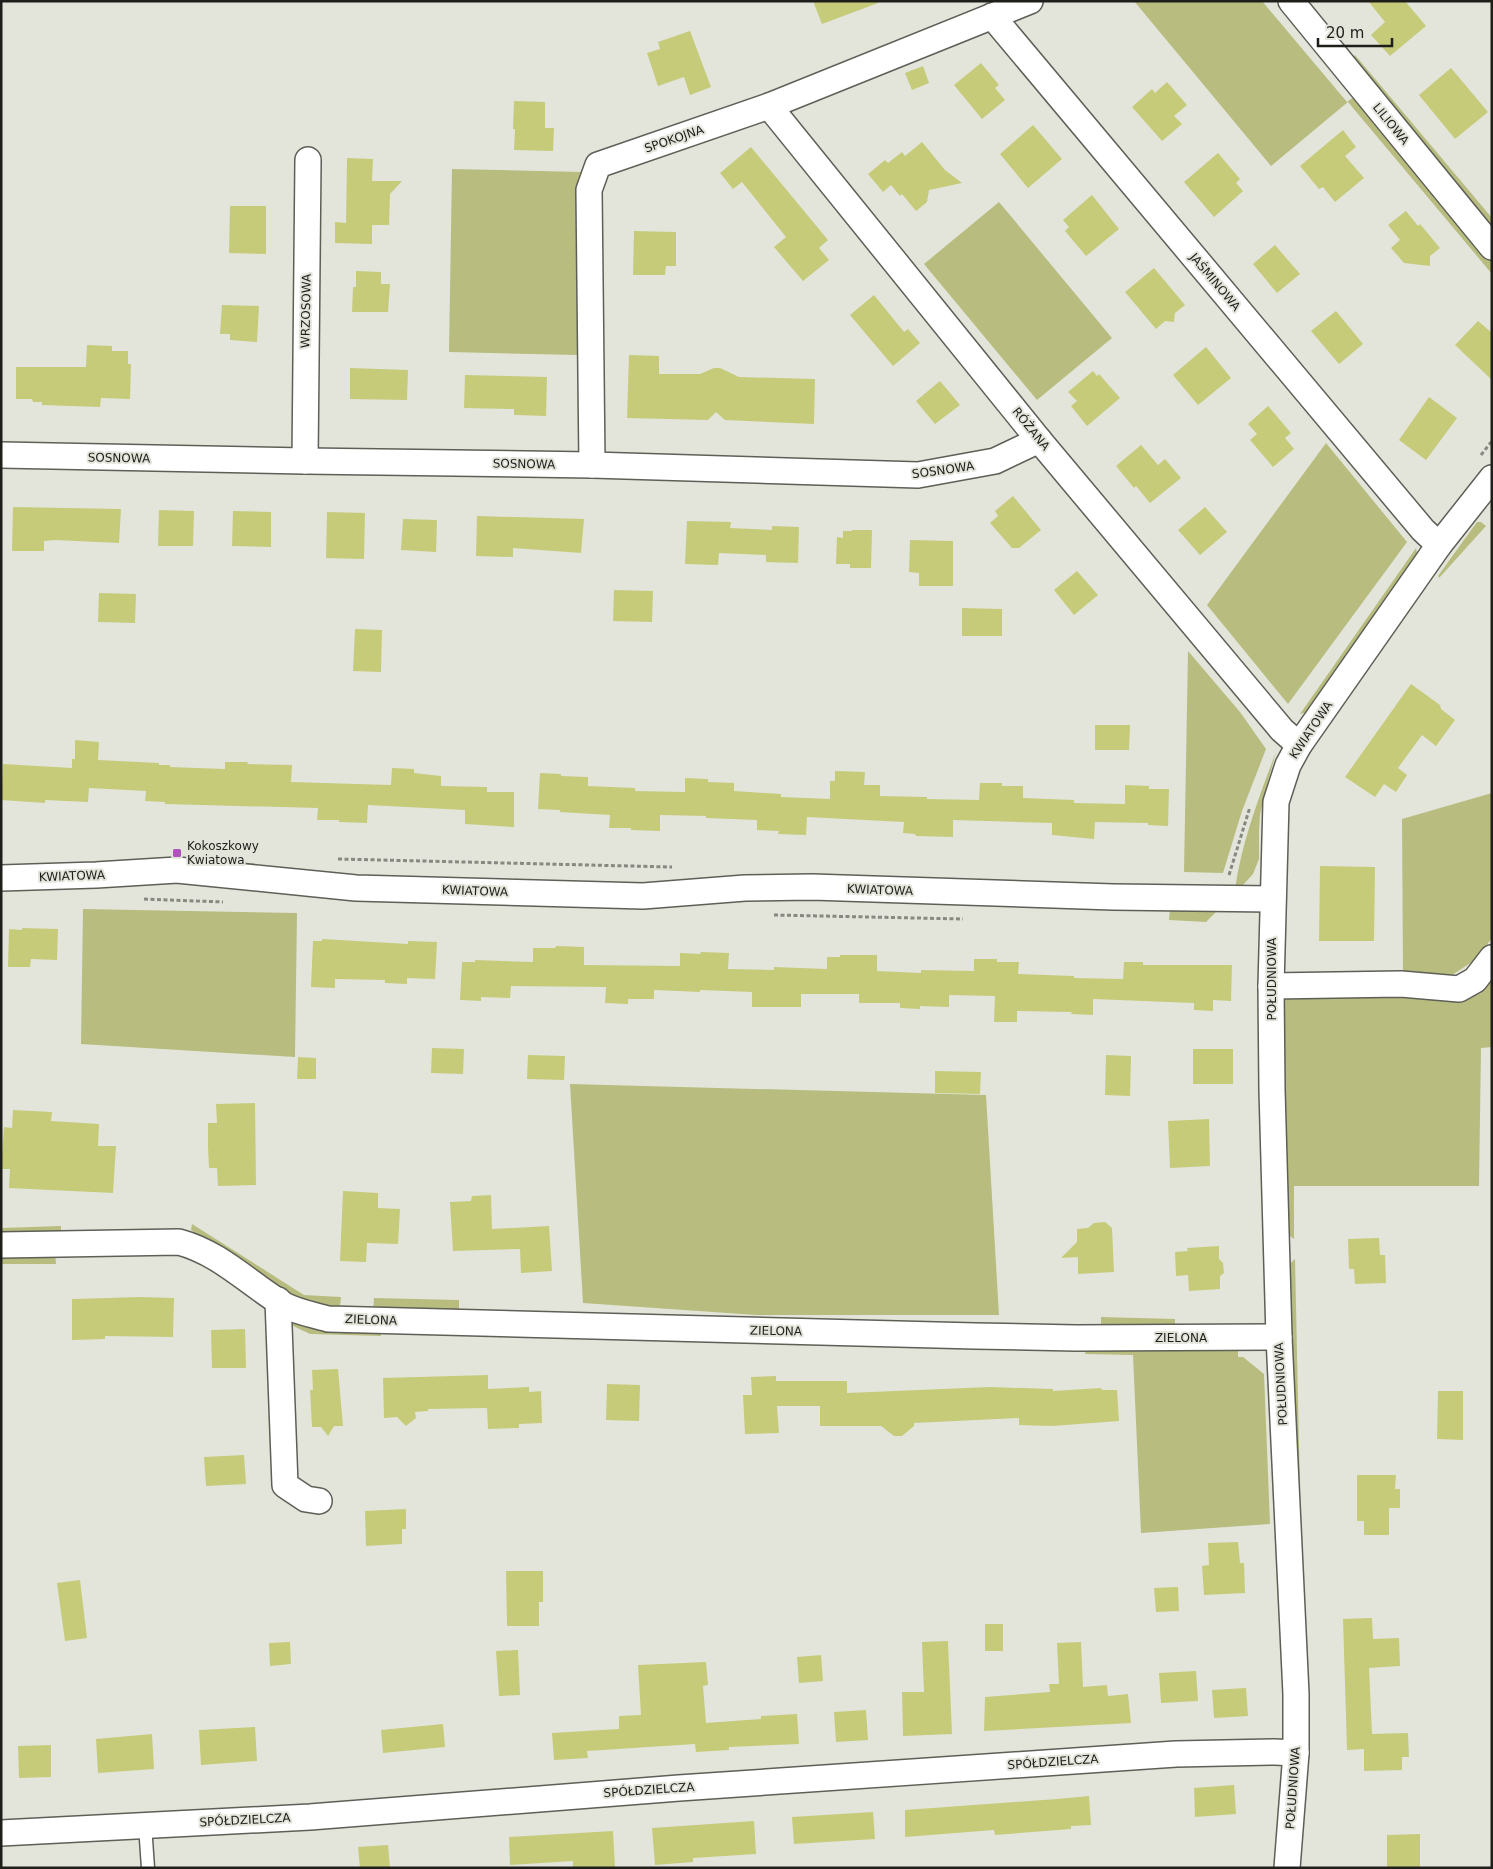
<svg xmlns="http://www.w3.org/2000/svg" width="1493" height="1869" font-family="'DejaVu Sans',sans-serif">
  <rect width="100%" height="100%" fill="#e3e5db"/>
  <g fill="#b8bd7f">
    <polygon points="1134,1 1262,1 1347,102 1356,95 1492,261 1492,274 1348,102 1271,166"/>
    <polygon points="1355,55 1492,218 1492,235 1349,63"/>
    <polygon points="452,169 581,172 577,355 449,352"/>
    <polygon points="999,202 1112,338 1037,400 924,264"/>
    <polygon points="1326,443 1407,542 1288,704 1207,605"/>
    <polygon points="1477,522 1481,522 1486,526 1439,578 1438,576"/>
    <polygon points="1416,548 1417,553 1353,649 1305,713 1300,714"/>
    <polygon points="1188,651 1240,712 1266,749 1242,811 1223,873 1184,872"/>
    <path d="M1276,752L1267,785L1260,815L1259,831V859L1253,874L1244,884L1235,889C1242,841 1259,797 1276,752Z"/>
    <polygon points="1492,793 1492,938 1475,960 1452,975 1403,974 1402,819"/>
    <polygon points="1170,908 1220,908 1206,922 1169,920"/>
    <polygon points="83,909 297,913 295,1057 81,1044"/>
    <polygon points="1492,973 1492,1047 1481,1048 1479,1186 1294,1186 1294,1239 1286,1233 1282,993 1290,995 1480,994"/>
    <polygon points="570,1084 986,1095 999,1315 756,1315 583,1303"/>
    <polygon points="192,1224 304,1295 341,1297 340,1306 338,1310 295,1298 191,1230"/>
    <polygon points="61,1226 61,1235 1,1236 1,1228"/>
    <polygon points="55,1252 56,1264 1,1264 1,1254"/>
    <polygon points="1295,1259 1300,1491 1298,1490 1287,1266"/>
    <polygon points="374,1298 459,1300 459,1317 373,1313"/>
    <polygon points="1101,1317 1175,1319 1175,1330 1101,1328"/>
    <polygon points="289,1321 381,1330 381,1336 310,1334 289,1324"/>
    <polygon points="1086,1347 1238,1349 1238,1357 1243,1357 1264,1374 1270,1524 1141,1533 1133,1355 1085,1354"/>
  </g>
  <g fill="#c6cb7a">
    <polygon points="813,1 877,1 878,3 822,24"/>
    <polygon points="1368,1 1405,1 1426,26 1390,56 1371,35 1385,22"/>
    <polygon points="690,31 711,87 690,95 684,77 658,86 647,53 660,49 658,42"/>
    <polygon points="981,63 999,85 995,88 1005,100 982,119 954,85"/>
    <polygon points="923,66 929,83 912,90 905,73"/>
    <polygon points="1451,68 1488,112 1455,139 1419,95"/>
    <polygon points="1167,82 1187,105 1174,116 1182,124 1162,141 1132,107 1152,89 1155,93"/>
    <polygon points="514,101 545,102 545,128 554,128 553,151 514,150 515,129 513,129"/>
    <polygon points="1033,125 1062,159 1028,188 1000,154"/>
    <polygon points="1343,130 1356,147 1345,156 1364,178 1335,202 1323,187 1319,189 1300,166"/>
    <polygon points="922,142 945,170 962,183 929,190 927,202 916,211 902,194 900,196 891,185 883,192 868,174 885,160 888,163 902,152 905,156"/>
    <polygon points="751,147 828,240 819,248 829,260 803,281 774,247 786,237 742,182 733,189 720,173"/>
    <polygon points="1218,153 1240,179 1236,183 1243,191 1214,217 1184,182"/>
    <polygon points="347,158 373,159 372,181 402,181 390,194 389,225 372,225 372,244 335,243 335,222 346,223"/>
    <polygon points="1092,195 1119,229 1086,256 1065,231 1069,227 1063,220"/>
    <polygon points="230,206 266,206 266,254 229,253"/>
    <polygon points="1406,211 1418,226 1420,224 1440,248 1430,256 1430,266 1404,263 1391,248 1400,240 1388,225"/>
    <polygon points="634,231 676,232 676,266 666,266 665,275 633,275"/>
    <polygon points="1275,245 1300,274 1277,293 1253,264"/>
    <polygon points="1154,268 1185,305 1175,313 1174,322 1165,321 1156,329 1125,292"/>
    <polygon points="356,271 381,272 381,284 390,284 388,312 352,312 353,287 356,287"/>
    <polygon points="874,295 904,332 908,329 920,343 893,366 850,315"/>
    <polygon points="222,305 259,306 257,342 230,340 230,334 220,334"/>
    <polygon points="1336,311 1363,344 1339,364 1311,331"/>
    <polygon points="1478,321 1492,333 1492,380 1455,345"/>
    <polygon points="87,345 112,346 112,351 128,351 128,364 131,364 130,399 101,398 100,407 42,405 42,402 33,402 32,399 16,399 16,367 86,367"/>
    <polygon points="1206,347 1231,378 1198,405 1173,375"/>
    <polygon points="629,355 659,356 659,374 700,374 714,368 720,368 739,377 815,379 814,424 725,420 716,412 708,420 627,418"/>
    <polygon points="350,368 408,370 407,400 350,399"/>
    <polygon points="1093,371 1097,376 1099,374 1120,398 1087,426 1071,406 1077,401 1068,392"/>
    <polygon points="465,375 547,377 546,416 514,415 514,409 464,408"/>
    <polygon points="940,381 960,405 935,424 916,401"/>
    <polygon points="1429,397 1457,418 1426,460 1399,440"/>
    <polygon points="1268,406 1291,433 1285,438 1294,449 1273,467 1250,440 1257,434 1248,424"/>
    <polygon points="1141,445 1158,465 1165,459 1181,478 1150,503 1136,486 1134,488 1116,466"/>
    <polygon points="1013,496 1041,530 1019,548 1012,548 990,523 998,516 995,511"/>
    <polygon points="13,507 121,509 119,543 55,540 44,541 44,551 12,551"/>
    <polygon points="1205,507 1227,532 1200,555 1178,530"/>
    <polygon points="159,510 194,511 193,546 158,546"/>
    <polygon points="233,511 271,512 271,547 232,546"/>
    <polygon points="327,512 365,513 364,559 326,558"/>
    <polygon points="477,516 584,519 581,553 513,548 513,557 476,556"/>
    <polygon points="403,519 437,520 436,552 401,550"/>
    <polygon points="687,521 731,522 730,528 772,530 772,526 799,527 798,563 766,562 766,555 719,553 718,565 685,564"/>
    <polygon points="852,530 872,530 871,568 850,568 850,564 836,564 837,537 843,538 843,531 852,531"/>
    <polygon points="910,540 953,541 953,586 919,586 919,573 909,572"/>
    <polygon points="1077,571 1098,595 1074,615 1054,590"/>
    <polygon points="614,590 653,591 652,622 613,621"/>
    <polygon points="99,593 136,594 135,623 98,622"/>
    <polygon points="962,608 1002,609 1002,636 962,636"/>
    <polygon points="355,629 382,630 381,672 353,671"/>
    <polygon points="1411,684 1440,705 1441,709 1455,720 1436,746 1422,735 1398,768 1407,775 1396,792 1384,784 1375,797 1345,777"/>
    <polygon points="1095,725 1130,725 1129,750 1095,750"/>
    <polygon points="75,740 99,742 98,760 159,763 159,765 170,765 170,767 225,769 225,762 248,762 247,764 292,765 291,782 391,785 392,768 414,769 414,773 441,776 441,786 487,787 487,792 514,792 514,827 465,824 465,810 368,805 367,823 339,822 339,820 317,820 318,808 165,804 165,802 145,801 146,791 89,788 88,802 45,800 45,803 1,800 3,764 72,768 72,759 75,759"/>
    <polygon points="835,771 865,772 864,785 880,785 880,796 927,797 927,799 979,800 980,783 1002,783 1002,786 1023,786 1023,798 1074,800 1074,803 1125,804 1125,785 1149,786 1149,789 1169,789 1168,826 1148,825 1148,823 1095,822 1094,839 1052,835 1052,823 953,820 953,837 916,836 915,834 903,833 904,822 807,817 806,835 778,834 779,831 757,830 757,820 706,818 706,816 660,815 660,831 631,830 631,828 609,828 610,815 560,812 560,810 538,809 540,773 561,774 561,776 588,777 588,786 635,788 635,791 685,792 685,778 708,779 708,782 734,783 734,791 781,794 781,797 830,799 830,781 835,781"/>
    <polygon points="1320,866 1375,867 1374,941 1319,941"/>
    <polygon points="22,928 58,929 57,960 31,959 30,967 8,967 9,929 22,930"/>
    <polygon points="322,939 408,944 408,941 437,942 435,979 407,978 407,984 385,983 385,980 335,979 335,988 311,987 313,941 322,941"/>
    <polygon points="556,946 584,947 584,965 680,966 680,953 700,954 701,952 729,953 728,969 774,970 774,967 827,969 827,957 840,957 840,955 877,955 877,971 921,973 921,970 974,971 974,959 997,959 997,962 1019,962 1018,974 1074,976 1074,978 1123,979 1124,962 1143,962 1143,965 1232,965 1231,1001 1213,1000 1213,1011 1194,1010 1194,1003 1093,999 1093,1015 1071,1014 1072,1012 1017,1011 1017,1022 994,1022 995,996 949,995 949,1007 920,1006 920,1009 900,1008 900,1003 859,1003 859,994 801,994 801,1007 752,1007 752,992 700,990 700,992 654,990 654,999 628,999 628,1004 605,1003 606,987 511,986 510,998 481,997 481,1001 460,1000 462,962 475,962 475,960 533,962 533,948 555,948"/>
    <polygon points="432,1048 464,1049 463,1074 431,1073"/>
    <rect x="1193" y="1049" width="40" height="35"/>
    <polygon points="528,1055 565,1056 564,1080 527,1079"/>
    <polygon points="1106,1055 1131,1056 1130,1096 1105,1095"/>
    <polygon points="298,1057 316,1058 316,1079 297,1079"/>
    <polygon points="935,1071 981,1072 980,1094 935,1093"/>
    <polygon points="255,1103 256,1185 218,1186 217,1168 209,1168 208,1147 208,1123 217,1123 216,1104"/>
    <polygon points="13,1110 52,1112 51,1121 99,1124 98,1146 116,1146 113,1193 9,1188 10,1169 1,1169 4,1127 12,1128"/>
    <polygon points="1209,1119 1210,1166 1170,1168 1168,1121"/>
    <polygon points="343,1191 378,1193 378,1208 400,1209 398,1244 367,1243 366,1262 340,1261"/>
    <polygon points="491,1195 492,1229 549,1226 552,1271 521,1273 520,1249 453,1251 450,1202 471,1201 472,1196"/>
    <polygon points="1105,1222 1112,1228 1114,1272 1078,1274 1078,1257 1061,1258 1077,1242 1077,1229 1088,1228 1094,1223"/>
    <polygon points="1379,1238 1380,1255 1385,1255 1386,1283 1355,1284 1354,1269 1349,1269 1348,1239"/>
    <polygon points="1219,1246 1219,1259 1223,1263 1224,1273 1220,1276 1220,1289 1189,1291 1188,1275 1176,1276 1175,1252 1188,1251 1187,1248"/>
    <polygon points="140,1297 174,1298 173,1337 105,1336 105,1339 72,1340 72,1299"/>
    <polygon points="245,1329 246,1368 212,1368 211,1330"/>
    <polygon points="338,1369 343,1426 334,1426 328,1436 321,1427 312,1427 310,1390 313,1390 312,1370"/>
    <polygon points="488,1375 488,1389 529,1387 529,1392 541,1391 542,1423 519,1424 519,1428 488,1429 487,1408 428,1409 428,1411 415,1412 416,1418 406,1426 397,1417 384,1418 383,1378"/>
    <polygon points="776,1376 776,1381 847,1381 847,1393 990,1387 1053,1389 1053,1391 1101,1388 1102,1390 1117,1390 1119,1421 1052,1426 1019,1425 1019,1418 914,1423 914,1426 902,1436 894,1436 881,1426 820,1426 820,1406 777,1406 779,1433 745,1434 743,1395 752,1395 751,1377"/>
    <polygon points="607,1384 640,1385 639,1421 606,1420"/>
    <polygon points="1438,1391 1463,1391 1463,1440 1437,1439"/>
    <polygon points="244,1455 246,1484 206,1486 204,1457"/>
    <polygon points="1357,1475 1396,1475 1395,1489 1400,1489 1400,1508 1389,1508 1389,1535 1364,1535 1364,1521 1357,1521"/>
    <polygon points="406,1509 406,1529 402,1529 402,1544 366,1546 365,1511"/>
    <polygon points="1238,1542 1240,1563 1244,1563 1245,1593 1204,1595 1202,1566 1209,1565 1208,1543"/>
    <polygon points="506,1571 543,1571 543,1602 539,1602 539,1626 507,1626"/>
    <polygon points="80,1580 87,1638 65,1641 57,1583"/>
    <polygon points="1178,1587 1179,1611 1156,1612 1154,1588"/>
    <polygon points="1372,1618 1373,1639 1399,1638 1400,1666 1369,1668 1372,1734 1408,1733 1409,1757 1402,1757 1402,1770 1364,1771 1364,1749 1347,1750 1343,1619"/>
    <rect x="985" y="1624" width="18" height="27"/>
    <polygon points="948,1641 952,1734 903,1736 902,1692 924,1692 922,1642"/>
    <polygon points="290,1642 291,1664 270,1666 269,1643"/>
    <polygon points="1081,1642 1083,1687 1107,1685 1108,1696 1128,1694 1131,1723 984,1731 985,1697 1050,1692 1049,1684 1059,1684 1057,1643"/>
    <polygon points="518,1650 520,1695 499,1696 496,1651"/>
    <polygon points="821,1655 823,1681 799,1683 797,1657"/>
    <polygon points="706,1662 708,1685 703,1686 706,1723 761,1719 761,1716 797,1714 799,1744 729,1747 729,1750 696,1752 695,1744 587,1751 588,1758 554,1760 552,1733 619,1729 619,1716 641,1715 638,1665"/>
    <polygon points="1196,1671 1198,1701 1161,1703 1159,1673"/>
    <polygon points="1246,1688 1248,1716 1214,1718 1212,1690"/>
    <polygon points="866,1710 868,1740 836,1742 834,1712"/>
    <polygon points="443,1724 445,1747 383,1753 381,1730"/>
    <polygon points="255,1727 257,1761 201,1765 199,1730"/>
    <polygon points="152,1734 154,1769 98,1773 96,1739"/>
    <polygon points="51,1745 51,1777 19,1778 18,1746"/>
    <polygon points="1234,1785 1236,1814 1195,1817 1194,1788"/>
    <polygon points="1089,1796 1091,1825 1071,1826 1071,1829 995,1835 994,1830 905,1837 905,1810 1057,1799"/>
    <polygon points="873,1812 875,1839 794,1844 792,1817"/>
    <polygon points="754,1821 756,1854 693,1858 693,1862 655,1865 652,1828"/>
    <polygon points="613,1831 615,1868 573,1868 573,1861 510,1865 509,1837"/>
    <polygon points="1420,1834 1420,1868 1387,1868 1387,1835"/>
    <polygon points="388,1845 390,1868 360,1868 358,1847"/>
  </g>
  <g fill="none" stroke-linecap="round" stroke-linejoin="round">
    <g stroke="#5e5f57" stroke-width="15">
      <polyline id="lane" points="145,1825 148,1868"/>
    </g>
    <g stroke="#5e5f57" stroke-width="28">
      <g id="street">
        <polyline points="1291,1 1492,247"/>
        <polyline points="992,16 1423,530 1439,545"/>
        <polyline points="769,106 1039,440 1282,730 1299,745"/>
        <polyline points="1,455 305,461 592,465 918,475 995,461 1039,440"/>
        <polyline points="305,461 308,160"/>
        <polyline points="592,465 589,190 598,165 769,106 1030,1"/>
        <polyline points="1,878 96,875 177,870 356,888 643,896 745,888 812,887 1113,897 1272,899"/>
        <polyline points="1271,986 1401,984 1459,989 1475,980 1492,958"/>
        <path d="M1,1245L179,1242C220,1253 248,1283 284,1305C297,1312 314,1315 328,1319L975,1336L1076,1338L1279,1337"/>
        <polyline points="278,1300 285,1485 306,1499 319,1501"/>
        <polyline points="1,1833 310,1817 679,1788 1176,1754 1275,1752 1296,1753"/>
        <polyline points="1287,1868 1296,1753 1296,1694 1279,1337 1272,1090 1271,986 1276,802 1288,765 1299,745 1439,545 1492,478"/>
      </g>
    </g>
    <g stroke="#878881" stroke-width="3" stroke-dasharray="4 2.5" stroke-linecap="butt">
      <polyline points="1481,455 1492,441"/>
      <polyline points="338,859 672,867"/>
      <polyline points="1229,875 1250,807"/>
      <polyline points="144,899 223,902"/>
      <polyline points="774,915 963,919"/>
    </g>
    <use href="#lane" stroke="#fff" stroke-width="12"/>
    <use href="#street" stroke="#fff" stroke-width="25"/>
  </g>
  <rect fill="#ae52bc" stroke="#e3e5db" stroke-width="2" x="172" y="848" width="10" height="10" rx="2.5"/>
  <g text-anchor="middle" stroke-width="4" stroke-linejoin="round" paint-order="stroke">
    <g font-size="12" fill="#1e1e1b" stroke="#e3e5db">
      <text transform="translate(1391 124) rotate(51)" y="4">LILIOWA</text>
      <text transform="translate(674 139) rotate(-19)" y="4">SPOKOJNA</text>
      <text transform="translate(1215 282) rotate(50)" y="4">JAŚMINOWA</text>
      <text transform="translate(306 311) rotate(-89)" y="4">WRZOSOWA</text>
      <text transform="translate(1031 429) rotate(51)" y="4">RÓŻANA</text>
      <text transform="translate(119 458) rotate(1)" y="4">SOSNOWA</text>
      <text transform="translate(524 464) rotate(1)" y="4">SOSNOWA</text>
      <text transform="translate(943 470) rotate(-8)" y="4">SOSNOWA</text>
      <text transform="translate(1311 730) rotate(-56)" y="4">KWIATOWA</text>
      <text transform="translate(72 876) rotate(-2)" y="4">KWIATOWA</text>
      <text transform="translate(880 890) rotate(2)" y="4">KWIATOWA</text>
      <text transform="translate(475 891) rotate(2)" y="4">KWIATOWA</text>
      <text transform="translate(1272 979) rotate(-90)" y="4">POŁUDNIOWA</text>
      <text transform="translate(371 1320) rotate(2)" y="4">ZIELONA</text>
      <text transform="translate(776 1331) rotate(1)" y="4">ZIELONA</text>
      <text x="1181" y="1342">ZIELONA</text>
      <text transform="translate(1281 1384) rotate(-93)" y="4">POŁUDNIOWA</text>
      <text transform="translate(1053 1762) rotate(-4)" y="4">SPÓŁDZIELCZA</text>
      <text transform="translate(1293 1788) rotate(-86)" y="4">POŁUDNIOWA</text>
      <text transform="translate(649 1790) rotate(-4)" y="4">SPÓŁDZIELCZA</text>
      <text transform="translate(245 1820) rotate(-3)" y="4">SPÓŁDZIELCZA</text>
    </g>
    <g font-size="12" fill="#1e1e1b" stroke="#e3e5db" text-anchor="start">
      <text x="187" y="850">Kokoszkowy<tspan x="187" dy="14">Kwiatowa</tspan></text>
    </g>
  </g>
  <rect width="1493" height="1869" fill="none" stroke="#1e1e1b" stroke-width="5"/>
  <path d="M1318 38v8h74v-8" fill="none" stroke="#1e1e1b" stroke-width="2.5"/>
  <text x="1326" y="38" font-size="15" fill="#1e1e1b" stroke="#e3e5db" stroke-width="4" paint-order="stroke">20 m</text>
</svg>
